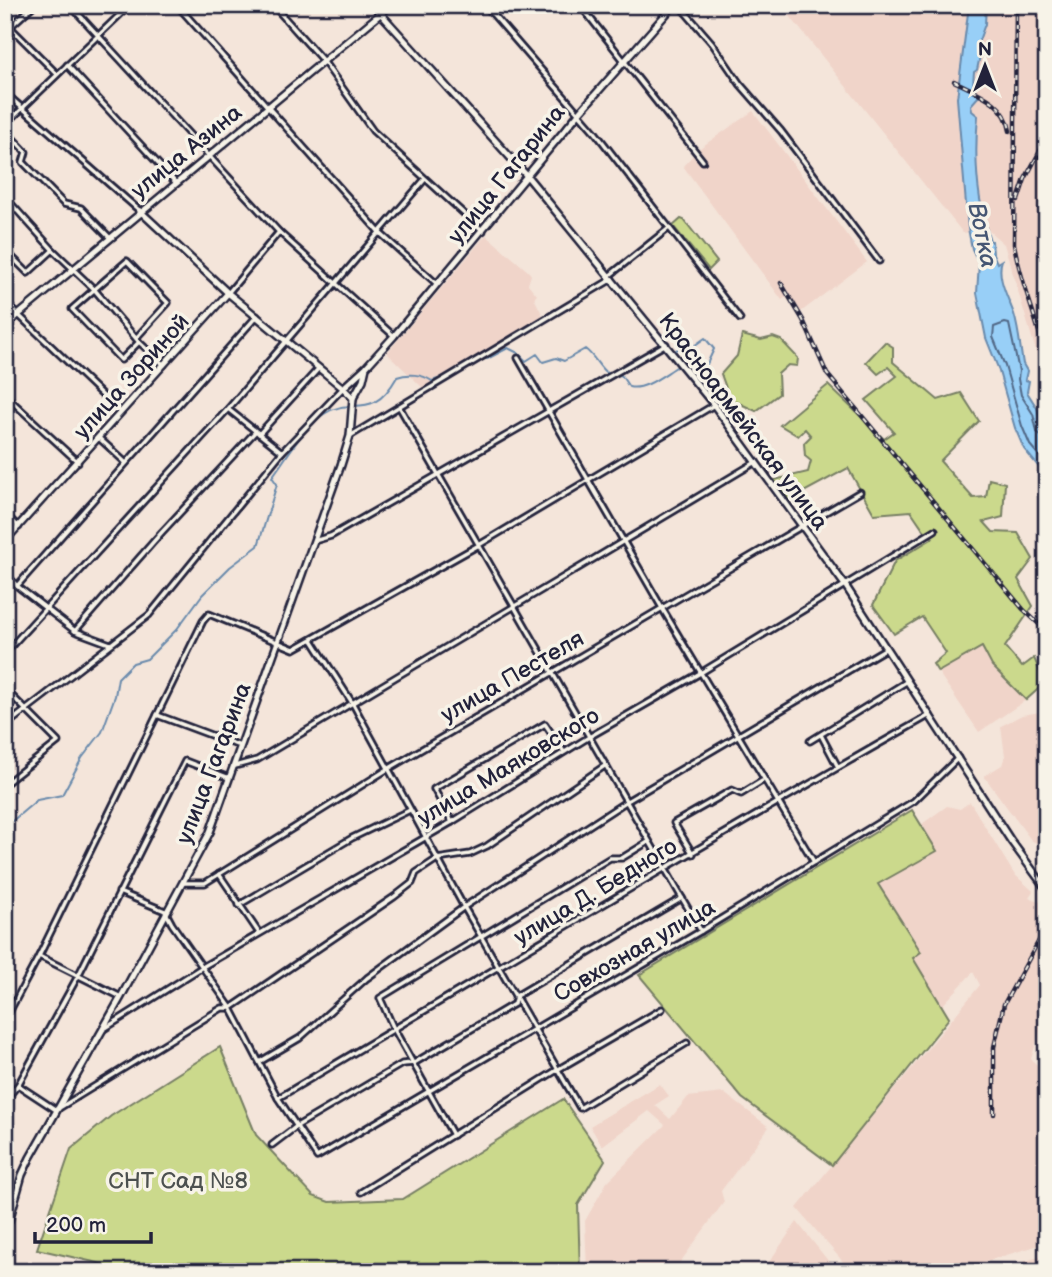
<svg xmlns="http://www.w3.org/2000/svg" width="1052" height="1277" font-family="'Balsamiq Sans',sans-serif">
  <rect width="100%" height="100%" fill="#f4e5da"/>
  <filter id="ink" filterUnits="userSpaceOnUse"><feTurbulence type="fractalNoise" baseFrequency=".0143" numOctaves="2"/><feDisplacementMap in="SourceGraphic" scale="14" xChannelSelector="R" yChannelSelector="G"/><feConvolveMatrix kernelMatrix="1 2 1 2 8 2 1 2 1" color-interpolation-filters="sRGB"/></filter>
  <g filter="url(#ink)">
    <g fill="#f0d4c9">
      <polygon points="781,5 1047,5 1047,388 1004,244 988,230 963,233"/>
      <polygon points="753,111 867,262 798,314 786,297 782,300 683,166 700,148"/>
      <polygon points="486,235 529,272 531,275 528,284 537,295 534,298 543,316 424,389 387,353"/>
      <polygon points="982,647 992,666 1026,700 979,732 938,672"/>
      <polygon points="1047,711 1047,847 1043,847 1031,840 984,776 1002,765 1005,756 1001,726 1022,715"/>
      <polygon points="970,802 1014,874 1033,891 1029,897 1047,905 1047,956 1039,982 1047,989 1047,1009 1031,1059 1047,1075 1047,1189 1042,1226 1046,1243 977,1264 850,1270 797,1208 980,985 973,972 942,1006 913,957 921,951 878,884 937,851 922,824 947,806 960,809"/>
      <polygon points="660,1084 669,1096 655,1105 670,1119 688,1097 724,1093 769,1127 721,1191 724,1202 673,1272 587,1272 585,1221 607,1182 665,1125 649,1111 602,1146 590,1126"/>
      <polygon points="797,1222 837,1272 762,1272"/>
      <polygon points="1047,1255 1047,1272 984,1272 1006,1265 1007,1270 1017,1268 1025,1261"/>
    </g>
    <g fill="#cbd98c" stroke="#767e64" stroke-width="2">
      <polygon points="681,219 684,220 717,262 709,270 673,226"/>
      <polygon points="742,335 761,340 773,337 781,340 798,358 797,366 788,365 778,374 779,394 756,411 730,399 721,374 737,356"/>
      <polygon points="885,342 893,347 893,362 938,400 961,393 979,421 940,461 973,498 986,497 989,479 1005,483 1003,517 984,522 993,532 1018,533 1033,559 1018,579 1033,606 1005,647 1022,667 1034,658 1045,683 1026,700 992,666 982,647 938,672 933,664 946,653 922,617 894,634 873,605 895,561 933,538 924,530 911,511 874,514 848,468 789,500 774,480 808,472 811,461 805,456 804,443 811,436 805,429 798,436 780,425 828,385 884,439 894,432 866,400 897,376 888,367 878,374 866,362"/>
      <polygon points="912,810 937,851 878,884 921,952 913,958 949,1018 832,1165 742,1098 639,975"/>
      <polygon points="220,1047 256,1135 313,1196 329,1202 403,1199 563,1099 605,1160 578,1205 580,1272 120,1272 98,1263 37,1249 71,1149 111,1116"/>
    </g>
    <path fill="#98cff7" stroke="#698aac" stroke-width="2" d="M969,5H986L985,24L977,46L981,51L977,70L974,72C973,82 972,89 979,96L971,105L972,111L978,116C974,158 977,201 990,241H992L993,254L997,263L1002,260C996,277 1008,297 1014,314C1019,330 1020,347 1023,364L1027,371L1025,380L1029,381L1027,392L1037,408L1043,428L1047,432V477L1024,449L1015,428L998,368L986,338L977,293L979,263L972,249L968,228L957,98Z"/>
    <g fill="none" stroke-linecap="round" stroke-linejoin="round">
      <polyline stroke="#516786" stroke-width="2" points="1047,437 1041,436 1037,432 1033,414 1021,395 1018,379 1019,371 1009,324 1005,323 994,327 993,337 1005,366 1022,426 1030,445 1047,465"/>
      <g stroke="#698aac" stroke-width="2">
        <polyline points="676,354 676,350 685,345 691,348 705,338 714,349 706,366 711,381"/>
        <path d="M480,359H487L508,348L518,353L526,361L537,354L543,362L556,358L564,361L585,349C599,359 602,380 621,375L629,387C645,391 664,374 678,366L677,363"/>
        <path d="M5,827L37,800L62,795L82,758L102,732L115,696L118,678L133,663L147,659L177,629L202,595L230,567L258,546L277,484L272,477C287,457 303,428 324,414C353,395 371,423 397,377C408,373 422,374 432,381L444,377"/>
      </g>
      <g stroke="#22223b" stroke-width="9">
        <g id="street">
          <polyline points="70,5 279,232 394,336"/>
          <polyline points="177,5 380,233 437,284"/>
          <polyline points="273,5 324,62 373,131 483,231"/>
          <polyline points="485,5 595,132 740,319"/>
          <polyline points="580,5 703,161"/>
          <polyline points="679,5 712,43 740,84 781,131 879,261"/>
          <polyline points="5,22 57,74"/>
          <polyline points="10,27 34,5"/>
          <polyline points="67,65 176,183"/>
          <polyline points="5,93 140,211"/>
          <polyline points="5,125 130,5"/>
          <polyline points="5,130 26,152 23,162 64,204 81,208 110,238"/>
          <polyline points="5,197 53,250 94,289 139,342 164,365"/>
          <polyline points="5,250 28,273 53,250"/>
          <polyline points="609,276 669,228"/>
          <polyline points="228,293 279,232"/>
          <polyline points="5,302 120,412"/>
          <polyline points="136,338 168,303 127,261 72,309 121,360 139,342"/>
          <polyline points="518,358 662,608 814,862"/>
          <polyline points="5,395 78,462"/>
          <polyline points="400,408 701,931"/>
          <polyline points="228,409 282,452"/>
          <polyline points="259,434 319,368"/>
          <polyline points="350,436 612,279"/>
          <polyline points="99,438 126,463"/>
          <polyline points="5,514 19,527"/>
          <polyline points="314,541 331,536 666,344"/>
          <polyline points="5,573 17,586 75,631 110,644"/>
          <polyline points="17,586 257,316"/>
          <polyline points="75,631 162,532 255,432"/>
          <polyline points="312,640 353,704 464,907 580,1108 687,1043"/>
          <polyline points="5,653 228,409 425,179"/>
          <polyline points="5,689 58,742 5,784"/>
          <polyline points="157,715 240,746"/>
          <polyline points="5,726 149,615 282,452 343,388"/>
          <polyline points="821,735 838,767"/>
          <polyline points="810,741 906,682"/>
          <polyline points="235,766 257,760 756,462"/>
          <polyline points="452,822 434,789 545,724 564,752"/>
          <polyline points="693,854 674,823 732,790 741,794 762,781"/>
          <polyline points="219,874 259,933"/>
          <polyline points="183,883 205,883 388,769 860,492"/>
          <polyline points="119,892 165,911 172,924 231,1008 278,1098 317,1157 701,931 914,801 958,758"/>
          <polyline points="239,905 352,838 410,810"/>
          <polyline points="39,956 121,997"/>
          <polyline points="5,1020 39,956 203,621 209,614 294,649 479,545 714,405"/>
          <polyline points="104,1029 204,966 452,822 589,737 702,672 935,530"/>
          <polyline points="261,1061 300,1038 367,978 464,907 627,801 885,649"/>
          <polyline points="18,1085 78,976 185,761 229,778"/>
          <polyline points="5,1094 11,1093 18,1085 56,1110 222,1008 231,1008 394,897 412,883 416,873 437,859 470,854 487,846 606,765"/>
          <path d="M278,1098C495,969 711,839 930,715"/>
          <polyline points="453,1135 394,1029 380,998 610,858 622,858 648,842"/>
          <polyline points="272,1145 297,1126 402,1064 414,1063 514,1004 516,996 682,898"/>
          <polyline points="361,1192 557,1070 662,1009"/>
        </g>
      </g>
      <g stroke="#22223b" stroke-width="10">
        <g id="secondary">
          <polyline points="373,5 527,176 714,405 845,585 1011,841 1047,890"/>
          <polyline points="140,211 228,293 343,388"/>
          <polyline points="5,326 391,5"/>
          <polyline points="366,367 363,380 353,398 343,388 366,367 394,336 579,113 674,5"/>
          <polyline points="5,541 228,293"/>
          <polyline points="5,1235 22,1175 30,1158 121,997 210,832 341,465 350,436 353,398"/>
        </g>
      </g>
      <use href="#street" stroke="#f7f3e8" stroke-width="3.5"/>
      <use href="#secondary" stroke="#f7f3e8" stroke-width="5"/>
      <g stroke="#22223b" stroke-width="4.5">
        <g id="rail">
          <path d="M1016,5L1014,244C1021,285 1039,322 1047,363"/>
          <path d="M954,81C978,93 1006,102 1010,131"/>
          <polyline points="1018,200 1025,179 1047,138"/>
          <polyline points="781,283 803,320 827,374 1023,609 1047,632"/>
          <polyline points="1042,325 1042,307 1047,288"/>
          <polyline points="994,1114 994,1047 1004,1004 1047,926"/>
        </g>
      </g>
      <use href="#rail" stroke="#f7f3e8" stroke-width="2" stroke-dasharray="5" stroke-linecap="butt"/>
    </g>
  </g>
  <g text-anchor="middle" stroke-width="7" stroke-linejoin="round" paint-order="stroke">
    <g font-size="23" fill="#22223b" stroke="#f7f3e8">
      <text transform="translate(186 151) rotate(-39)" y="8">улица Азина</text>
      <text transform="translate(506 174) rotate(-51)" y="8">улица Гагарина</text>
      <text transform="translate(131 376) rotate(-48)" y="8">улица Зориной</text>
      <text transform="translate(744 421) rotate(53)" y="8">Красноармейская улица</text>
      <text transform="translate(512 676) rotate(-30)" y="8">улица Пестеля</text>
      <text transform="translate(213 763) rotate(-69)" y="8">улица Гагарина</text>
      <text transform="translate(508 766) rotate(-31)" y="8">улица Маяковского</text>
      <text transform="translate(595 891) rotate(-31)" y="8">улица Д. Бедного</text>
      <text transform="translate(634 950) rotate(-30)" y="8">Совхозная улица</text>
    </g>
    <g font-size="23" fill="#4c504f" stroke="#f7f3e8">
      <text x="178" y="1188">СНТ Сад №8</text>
    </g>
    <g font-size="24" font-style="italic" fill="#455673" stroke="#f7f3e8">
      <text transform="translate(983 235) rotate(78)" y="8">Вотка</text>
    </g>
  </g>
  <rect width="1052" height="1277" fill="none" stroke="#f7f3e8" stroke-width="28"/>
  <rect x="14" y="14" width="1024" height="1249" fill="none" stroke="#22223b" stroke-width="2.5" filter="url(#ink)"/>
  <g transform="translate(985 66)" stroke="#f7f3e8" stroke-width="5" paint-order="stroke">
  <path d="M0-5L12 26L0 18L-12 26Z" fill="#22223b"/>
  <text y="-10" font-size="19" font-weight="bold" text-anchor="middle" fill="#22223b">N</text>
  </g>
  <path d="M35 1232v10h116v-10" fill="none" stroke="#22223b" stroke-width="3.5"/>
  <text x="46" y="1232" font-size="21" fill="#22223b" stroke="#f7f3e8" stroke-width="5" paint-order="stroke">200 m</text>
</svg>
